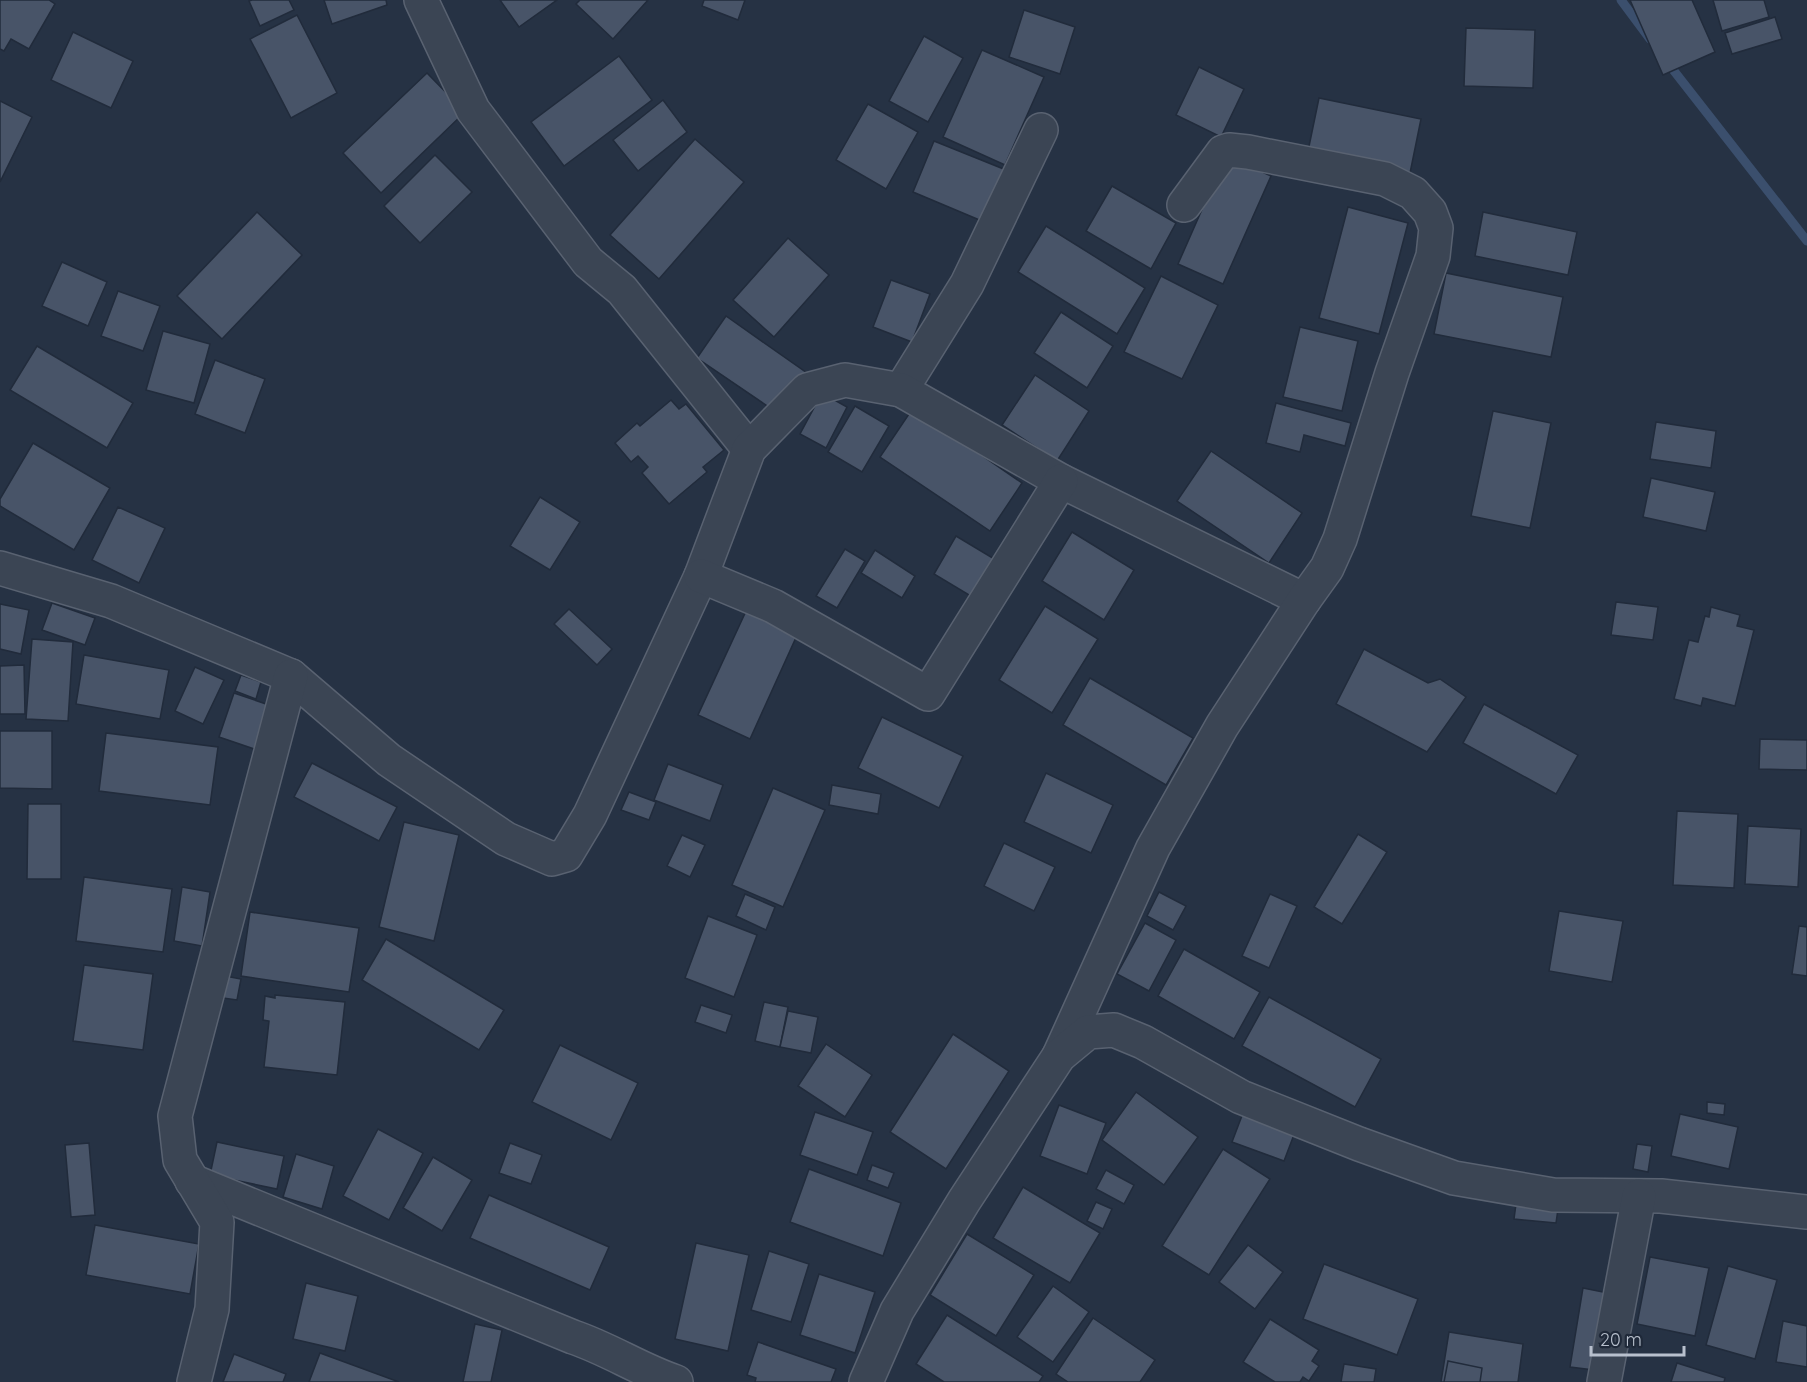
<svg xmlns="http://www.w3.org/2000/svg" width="1807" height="1382" font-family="Quicksand,sans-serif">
  <rect width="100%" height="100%" fill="#263244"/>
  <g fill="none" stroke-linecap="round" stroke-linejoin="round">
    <g stroke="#3b4f6d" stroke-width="9">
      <polyline points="1621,0 1650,39"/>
      <polyline points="1667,62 1807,241"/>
    </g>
  </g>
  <g fill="#485468" stroke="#212b3b" stroke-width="1.5">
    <polygon points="0,0 49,0 55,4 29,49 11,39 4,51 0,49"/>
    <polygon points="252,0 289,0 294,10 260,26 249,1"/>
    <polygon points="324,0 386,0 387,5 332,24"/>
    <polygon points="500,0 557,0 519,27"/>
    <polygon points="580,0 648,0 613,39 576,4"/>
    <polygon points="704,0 745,0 738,20 702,6"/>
    <polygon points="1630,0 1692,0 1715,52 1663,75"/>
    <polygon points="1713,0 1764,0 1769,17 1722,31"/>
    <polygon points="1024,10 1075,27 1060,74 1009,57"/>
    <polygon points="297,15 337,93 291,118 250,39"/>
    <polygon points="1775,17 1782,39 1732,54 1725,33"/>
    <polygon points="1466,28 1535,30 1533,88 1464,86"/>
    <polygon points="73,32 133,61 111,108 51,80"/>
    <polygon points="924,36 963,58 928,122 889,101"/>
    <polygon points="982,50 1044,77 1005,165 943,137"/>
    <polygon points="619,56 652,100 564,166 531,122"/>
    <polygon points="1199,67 1244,89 1221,137 1176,115"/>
    <polygon points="427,73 465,112 381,193 343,153"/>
    <polygon points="1319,98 1421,119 1409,178 1307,156"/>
    <polygon points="663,100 687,132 638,171 613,140"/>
    <polygon points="0,101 32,117 0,182"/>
    <polygon points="868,104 918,132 886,189 836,160"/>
    <polygon points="695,139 744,182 659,279 610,235"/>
    <polygon points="934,141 1011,172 989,224 913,192"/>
    <polygon points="435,155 472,192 420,243 384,206"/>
    <polygon points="1226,155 1271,176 1223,284 1178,264"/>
    <polygon points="1112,186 1176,223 1151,269 1086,231"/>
    <polygon points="1348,207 1408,223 1379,334 1319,318"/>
    <polygon points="257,212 302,255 222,339 177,296"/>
    <polygon points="1483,212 1577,232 1568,275 1475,256"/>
    <polygon points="1046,226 1145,288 1117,334 1018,272"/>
    <polygon points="788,238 829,275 774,337 733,300"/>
    <polygon points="62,262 107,282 88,326 42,306"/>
    <polygon points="1446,273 1563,297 1551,357 1434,334"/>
    <polygon points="1161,276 1218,305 1182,379 1124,352"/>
    <polygon points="891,280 930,294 912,342 873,327"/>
    <polygon points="118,291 160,306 143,351 101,336"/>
    <polygon points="1061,312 1113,346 1087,388 1034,353"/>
    <polygon points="726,316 807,373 779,414 697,358"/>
    <polygon points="1300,327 1358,341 1342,411 1283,397"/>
    <polygon points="163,331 210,344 194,403 146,390"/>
    <polygon points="37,346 133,403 107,448 10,390"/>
    <polygon points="215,360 265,379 245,433 195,414"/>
    <polygon points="1035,375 1089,411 1057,461 1002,425"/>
    <polygon points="822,393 847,407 826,448 800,434"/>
    <polygon points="671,400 679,409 686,404 724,450 703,467 707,472 669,504 642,473 648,467 638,456 631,462 615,443 637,423 640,426"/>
    <polygon points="1276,403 1351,423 1345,446 1304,435 1300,452 1266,443"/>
    <polygon points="855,406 889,426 862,472 828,452"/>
    <polygon points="913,408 1022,483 990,531 880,457"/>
    <polygon points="1493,411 1551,423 1530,528 1471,516"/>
    <polygon points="1656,422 1716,431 1711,468 1650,459"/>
    <polygon points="33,443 110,488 74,550 0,506 0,499"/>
    <polygon points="1211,451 1302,513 1269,563 1177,501"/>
    <polygon points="1651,478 1715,492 1706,531 1643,517"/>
    <polygon points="540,497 580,522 550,570 510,546"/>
    <polygon points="118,507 165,528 139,583 92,560"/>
    <polygon points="1072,532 1134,570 1104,620 1042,581"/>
    <polygon points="956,536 996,560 974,598 934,574"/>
    <polygon points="845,549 865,561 837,608 816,596"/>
    <polygon points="875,550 915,576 902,598 861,573"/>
    <polygon points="1616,602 1658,607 1653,640 1611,635"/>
    <polygon points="52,603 95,618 85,645 42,630"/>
    <polygon points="0,604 29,610 21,654 0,649"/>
    <polygon points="1045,606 1098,639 1052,713 999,680"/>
    <polygon points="1711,607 1740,615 1737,626 1754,630 1735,706 1703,698 1701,706 1674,699 1689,640 1698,642 1705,616 1709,617"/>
    <polygon points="569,609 612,649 597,665 554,624"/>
    <polygon points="747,609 798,633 750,739 698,715"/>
    <polygon points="32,639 73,642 68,721 26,719"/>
    <polygon points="1364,649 1428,683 1440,679 1466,697 1427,752 1336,704"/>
    <polygon points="84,655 169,670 160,719 76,704"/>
    <polygon points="24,665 25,714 0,714 0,666"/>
    <polygon points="195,667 224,680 203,724 175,711"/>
    <polygon points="241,675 261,682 256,699 235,691"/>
    <polygon points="1090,678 1193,738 1166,785 1063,725"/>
    <polygon points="234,693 272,706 257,750 219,737"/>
    <polygon points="1484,704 1578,755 1556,794 1463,743"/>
    <polygon points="882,717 963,756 939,808 858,768"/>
    <polygon points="0,731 52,731 52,789 0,788"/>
    <polygon points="106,733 218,747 210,805 99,791"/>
    <polygon points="1760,739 1807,740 1807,770 1759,769"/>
    <polygon points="312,763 397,807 379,841 294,797"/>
    <polygon points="668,764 723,785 710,821 654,800"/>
    <polygon points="1046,773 1113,805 1091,853 1024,822"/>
    <polygon points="832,785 881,794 878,814 829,805"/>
    <polygon points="773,788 825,810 783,907 732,885"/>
    <polygon points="629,792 656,802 649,820 621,810"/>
    <polygon points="28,804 61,804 61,879 27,879"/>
    <polygon points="1677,811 1738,814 1734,888 1673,885"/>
    <polygon points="404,822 459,835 434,941 379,927"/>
    <polygon points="1748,826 1801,829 1798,887 1745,884"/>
    <polygon points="1358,834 1387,852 1342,924 1314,907"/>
    <polygon points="682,835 705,845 690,877 667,866"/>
    <polygon points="1004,843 1055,867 1034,911 984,886"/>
    <polygon points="84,877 172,889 163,952 76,941"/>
    <polygon points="182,887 210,892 202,946 174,941"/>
    <polygon points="1159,892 1186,906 1173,930 1147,916"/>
    <polygon points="745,894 775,907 766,930 736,916"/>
    <polygon points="1270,894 1297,906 1269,968 1242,956"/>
    <polygon points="1559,911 1623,921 1612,982 1549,971"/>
    <polygon points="250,912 359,928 349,992 241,976"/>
    <polygon points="708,916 757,935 734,997 685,978"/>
    <polygon points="1145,923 1176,940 1149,991 1117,974"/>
    <polygon points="1799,926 1807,927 1807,976 1792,974"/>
    <polygon points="386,939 504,1010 479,1050 362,980"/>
    <polygon points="1184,949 1260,992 1234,1039 1158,996"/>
    <polygon points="84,965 153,974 143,1050 73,1041"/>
    <polygon points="220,975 241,979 237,1000 216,997"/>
    <polygon points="275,995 345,1002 337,1075 264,1067 269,1021 263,1020 265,996 275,998"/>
    <polygon points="1269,997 1381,1059 1355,1107 1242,1046"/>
    <polygon points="764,1002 788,1007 780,1047 755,1041"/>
    <polygon points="701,1005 732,1015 726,1033 695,1022"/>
    <polygon points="788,1011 818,1017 811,1053 780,1047"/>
    <polygon points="953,1034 1009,1071 946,1169 890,1132"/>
    <polygon points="826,1044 872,1075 845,1117 798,1086"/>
    <polygon points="560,1045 638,1083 611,1140 532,1102"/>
    <polygon points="1136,1092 1198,1137 1164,1185 1102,1140"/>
    <polygon points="1707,1102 1725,1104 1724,1115 1707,1113"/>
    <polygon points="1059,1105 1106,1123 1087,1174 1040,1156"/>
    <polygon points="815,1112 873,1132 857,1175 800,1155"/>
    <polygon points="1243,1113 1295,1132 1284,1161 1232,1142"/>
    <polygon points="1680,1114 1738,1127 1729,1169 1671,1156"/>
    <polygon points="378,1129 423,1153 389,1220 343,1196"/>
    <polygon points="217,1142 284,1156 277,1189 210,1175"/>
    <polygon points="89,1143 95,1215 71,1217 65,1145"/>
    <polygon points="510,1143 542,1155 531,1184 499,1173"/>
    <polygon points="1637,1144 1652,1146 1648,1172 1633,1169"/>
    <polygon points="1223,1149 1270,1179 1209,1275 1162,1246"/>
    <polygon points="296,1154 334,1166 322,1209 283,1197"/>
    <polygon points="433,1157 472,1180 442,1231 403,1208"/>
    <polygon points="872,1165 894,1173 888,1188 867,1180"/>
    <polygon points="809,1169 901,1203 883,1256 790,1222"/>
    <polygon points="1106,1170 1134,1185 1124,1204 1096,1189"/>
    <polygon points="1023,1187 1100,1233 1070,1283 993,1238"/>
    <polygon points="489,1195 609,1247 590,1290 470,1238"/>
    <polygon points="1096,1202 1112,1209 1103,1229 1087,1221"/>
    <polygon points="1516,1204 1558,1209 1556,1223 1514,1219"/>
    <polygon points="95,1225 199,1244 190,1294 86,1275"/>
    <polygon points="967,1234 1034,1275 996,1336 930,1295"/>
    <polygon points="696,1243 749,1255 728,1351 675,1339"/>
    <polygon points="1248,1245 1283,1272 1255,1309 1219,1282"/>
    <polygon points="769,1251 809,1264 791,1322 751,1310"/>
    <polygon points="1650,1257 1709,1268 1695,1336 1637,1324"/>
    <polygon points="1324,1264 1418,1299 1397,1355 1303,1319"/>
    <polygon points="1728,1266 1777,1280 1755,1359 1706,1345"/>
    <polygon points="819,1274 875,1292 855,1353 800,1335"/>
    <polygon points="306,1283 358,1296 345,1351 293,1339"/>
    <polygon points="1053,1286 1089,1312 1053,1362 1017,1337"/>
    <polygon points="1583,1288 1608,1293 1594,1370 1570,1367"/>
    <polygon points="947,1315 1043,1376 1039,1382 944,1382 916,1364"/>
    <polygon points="1093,1318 1155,1360 1140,1382 1068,1382 1056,1374"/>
    <polygon points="1270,1319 1319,1350 1312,1361 1319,1366 1309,1381 1303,1377 1300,1382 1275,1382 1243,1362"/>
    <polygon points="1783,1321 1807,1326 1807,1367 1776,1362"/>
    <polygon points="475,1324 502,1330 491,1382 463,1382"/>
    <polygon points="1449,1332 1523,1344 1518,1382 1441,1382"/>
    <polygon points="758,1342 836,1369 831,1382 755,1382 756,1378 747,1375"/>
    <polygon points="320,1353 399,1382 309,1382"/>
    <polygon points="234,1354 286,1374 283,1382 223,1382"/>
    <polygon points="1448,1361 1482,1368 1480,1382 1444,1382"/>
    <polygon points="1677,1363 1725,1378 1724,1382 1671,1382"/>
    <polygon points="1344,1364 1376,1369 1374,1382 1341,1382"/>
  </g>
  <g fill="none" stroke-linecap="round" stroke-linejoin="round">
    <g stroke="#596271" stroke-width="36">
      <g id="minor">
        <polyline points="421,0 473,110 588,262 622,290 749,449"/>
        <polyline points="901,390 967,284 1041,130"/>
        <polyline points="0,568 111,601 291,676 389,760 506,839 552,859 566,855 590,815 701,576 749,449 807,390 845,380 901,390 1061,481 1304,600"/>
        <polyline points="701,576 773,606 928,694 1061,481"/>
        <polyline points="1059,1056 1153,848 1222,726 1304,600 1327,568 1340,539 1392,373 1433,256 1436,228 1430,212 1413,193 1385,179 1248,152 1229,150 1223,152 1184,205"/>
        <path d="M192,1181L573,1337C609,1349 640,1370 676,1382"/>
        <polyline points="194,1382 212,1309 217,1222 180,1160 175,1116 291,676"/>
        <polyline points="866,1382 897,1311 964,1201 1059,1056 1088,1032 1114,1030 1143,1042 1241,1097 1359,1144 1454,1178 1553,1195 1661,1196 1807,1212"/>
        <polyline points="1604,1382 1639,1196"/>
      </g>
    </g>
    <use href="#minor" stroke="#3b4554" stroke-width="33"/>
  </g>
  <path d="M1591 1346v9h93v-9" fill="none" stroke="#b8c0cd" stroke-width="3"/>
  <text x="1600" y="1346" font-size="18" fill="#b8c0cd" stroke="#1f2939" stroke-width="4.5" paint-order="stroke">20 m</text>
</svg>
